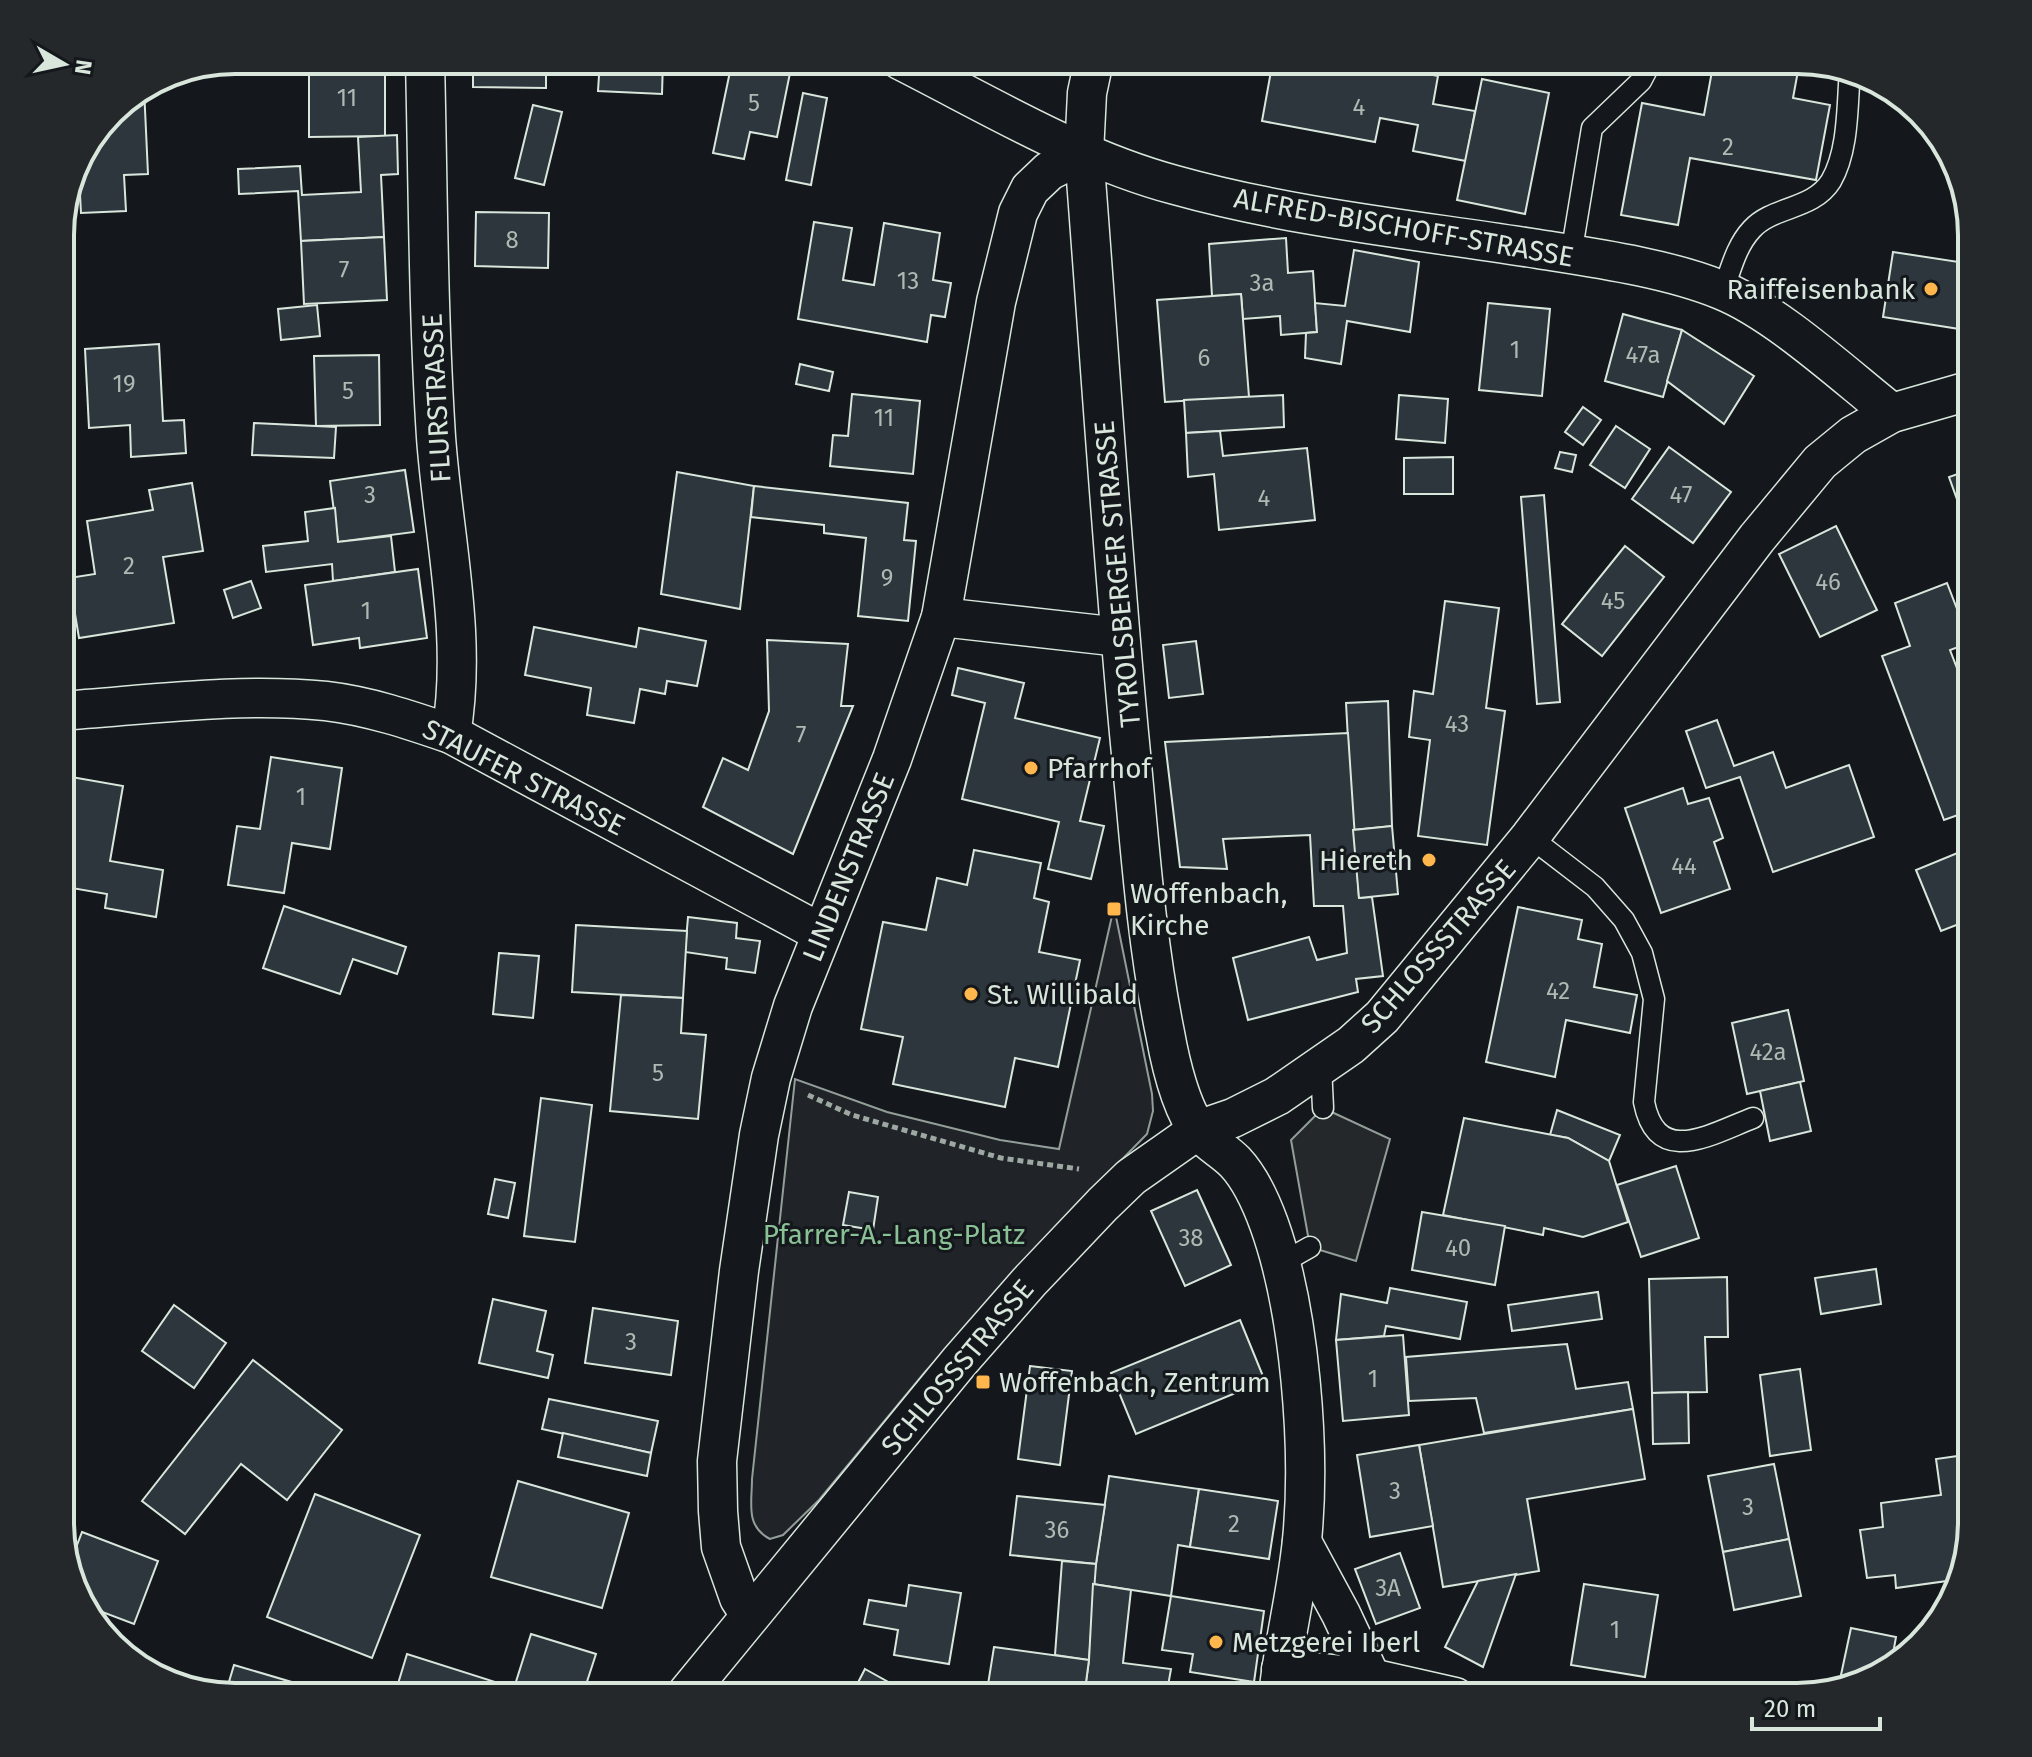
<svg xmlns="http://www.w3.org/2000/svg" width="2032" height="1757" font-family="'Fira Sans',sans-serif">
  <rect width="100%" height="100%" fill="#14181c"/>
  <path fill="#202428" stroke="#939e99" stroke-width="2" d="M1114,907L1152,1094L1153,1111L1147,1134L1090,1192L925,1372L819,1500L783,1535L770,1539C745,1526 752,1503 752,1479L795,1079L887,1112L1000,1140L1059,1149Z"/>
  <polygon fill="#24282b" stroke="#939e99" stroke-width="2" points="1323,1108 1390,1139 1356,1261 1310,1247 1291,1140"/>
  <g fill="#2c363c" stroke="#d8e6dc" stroke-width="2">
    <polygon points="309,60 385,60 385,136 309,137"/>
    <polygon points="473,60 546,60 546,88 473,87"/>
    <polygon points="600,60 663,60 662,94 598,91"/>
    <polygon points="1273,60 1394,60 1393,67 1438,76 1433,104 1475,111 1466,161 1413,151 1418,125 1380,118 1375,142 1262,121"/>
    <polygon points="1577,60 1623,60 1624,66 1579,72"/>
    <polygon points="1714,60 1800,60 1793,98 1830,105 1816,180 1690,158 1678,225 1621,215 1642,103 1704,115"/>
    <polygon points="732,62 790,73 777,137 750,132 744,159 713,153"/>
    <polygon points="1482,79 1549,93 1525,214 1457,200"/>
    <polygon points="144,88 148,174 124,175 126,211 81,213 79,176 73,176 78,157 119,104"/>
    <polygon points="803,93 827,98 811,185 786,180"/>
    <polygon points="533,105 562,112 544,185 515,178"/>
    <polygon points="397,135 398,174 381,175 384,237 301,241 298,191 239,194 238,169 300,166 302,195 361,192 358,137"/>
    <polygon points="476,212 549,213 548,268 475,266"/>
    <polygon points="814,222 852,228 843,280 874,285 884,223 940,233 933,280 951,283 945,317 931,315 927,342 798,319"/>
    <polygon points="384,237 387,300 304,304 301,241"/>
    <polygon points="1286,238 1288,273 1313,271 1317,332 1281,335 1280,316 1243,319 1241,294 1212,296 1209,244"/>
    <polygon points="1354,250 1419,262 1410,332 1347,321 1341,364 1305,358 1306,333 1317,332 1315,303 1345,306"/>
    <polygon points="1893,252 1972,264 1972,331 1883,317"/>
    <polygon points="1241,294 1249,397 1165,402 1157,300"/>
    <polygon points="1488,303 1550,309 1542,396 1479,390"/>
    <polygon points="317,305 320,336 281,340 278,309"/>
    <polygon points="1623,314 1682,330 1663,397 1605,381"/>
    <polygon points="1682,330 1754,376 1724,424 1667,381"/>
    <polygon points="159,344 163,421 184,420 186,453 131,457 130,425 89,428 85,349"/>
    <polygon points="379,355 380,425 316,426 314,356"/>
    <polygon points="800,364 833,372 829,391 796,384"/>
    <polygon points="852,394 920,401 913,474 830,466 833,435 848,436"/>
    <polygon points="1283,395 1284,427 1186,433 1184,400"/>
    <polygon points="1399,395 1448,399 1445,443 1396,439"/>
    <polygon points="1583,407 1601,420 1583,445 1565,432"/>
    <polygon points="254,423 336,427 334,458 252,455"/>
    <polygon points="1616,426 1650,449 1625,488 1590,465"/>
    <polygon points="1220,431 1223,456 1307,448 1315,520 1219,530 1214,474 1188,477 1186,433"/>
    <polygon points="1669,447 1731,492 1693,543 1632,499"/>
    <polygon points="1560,452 1576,455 1572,472 1555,468"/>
    <polygon points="1453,457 1453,494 1404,494 1404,458"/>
    <polygon points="1972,469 1972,541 1949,477"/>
    <polygon points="405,470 414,532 338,542 330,481"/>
    <polygon points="677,472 754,486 740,609 661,594"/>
    <polygon points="192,483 203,551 163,557 174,623 79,638 69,578 95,574 87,521 153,510 149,490"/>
    <polygon points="754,486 908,503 904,540 916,541 908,621 858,616 866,538 824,533 824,525 751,517"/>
    <polygon points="1544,495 1560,702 1537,704 1521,497"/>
    <polygon points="335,508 338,542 391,536 395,572 333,581 332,564 266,572 263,546 308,541 305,512"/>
    <polygon points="1836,526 1877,610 1820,637 1779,554"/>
    <polygon points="1625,546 1664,577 1602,656 1562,624"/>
    <polygon points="418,569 427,638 360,648 359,638 313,645 305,585"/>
    <polygon points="251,581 261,608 233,618 224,590"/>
    <polygon points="1947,583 1966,632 1972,629 1972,660 1966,644 1950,650 1967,694 1972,692 1972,707 1968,709 1972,720 1972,810 1944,820 1882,656 1910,646 1895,603"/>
    <polygon points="1445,601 1499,608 1486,708 1505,711 1487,845 1418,836 1430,740 1409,737 1414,691 1433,694"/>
    <polygon points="534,627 636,647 639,628 706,641 697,686 667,681 665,694 640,689 634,723 587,715 591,688 525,675"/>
    <polygon points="767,640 848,644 841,706 853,706 793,854 703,807 723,758 748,770 769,711"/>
    <polygon points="1196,641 1203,694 1169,698 1163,645"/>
    <polygon points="958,668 1024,683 1015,718 1100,738 1080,821 1104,826 1091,879 1048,869 1059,822 962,799 985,703 952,695"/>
    <polygon points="1388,701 1392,826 1353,830 1346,703"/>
    <polygon points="1717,720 1734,766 1773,752 1786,788 1849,765 1874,837 1773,872 1740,777 1706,788 1686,731"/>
    <polygon points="1348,733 1359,898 1372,897 1383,976 1356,979 1358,992 1248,1020 1233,958 1309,937 1317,960 1347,953 1343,906 1314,906 1310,835 1223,839 1227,869 1180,867 1165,742"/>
    <polygon points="271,757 342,768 330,849 292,843 284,893 228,885 237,826 260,829"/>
    <polygon points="60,775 123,786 110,861 163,870 156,917 105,908 107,894 60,886"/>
    <polygon points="1683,788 1688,804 1709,798 1723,838 1714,842 1730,889 1661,913 1625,808"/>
    <polygon points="1392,826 1398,894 1359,898 1353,830"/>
    <polygon points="1972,847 1972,919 1941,931 1916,870"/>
    <polygon points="974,850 1041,863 1034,898 1049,902 1039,952 1080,960 1058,1067 1015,1058 1005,1107 893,1084 903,1037 861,1029 883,922 926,930 937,878 967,885"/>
    <polygon points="284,906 406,947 397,974 353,959 340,994 263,968"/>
    <polygon points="1518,907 1582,920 1578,939 1602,944 1594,987 1637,995 1630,1033 1566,1020 1555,1077 1486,1062"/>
    <polygon points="688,917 737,923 736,938 760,941 755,973 726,969 727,958 685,952"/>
    <polygon points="576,925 687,931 683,998 572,992"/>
    <polygon points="499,953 539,956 533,1018 493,1014"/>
    <polygon points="621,995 683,998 681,1033 706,1035 698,1119 610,1111"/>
    <polygon points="1788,1010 1804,1081 1747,1094 1732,1023"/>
    <polygon points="1800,1082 1811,1131 1770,1141 1760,1091"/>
    <polygon points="541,1098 592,1105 575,1242 524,1236"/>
    <polygon points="1557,1110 1620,1135 1609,1161 1568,1138 1550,1135"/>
    <polygon points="1464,1118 1568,1138 1609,1161 1628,1222 1583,1237 1544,1228 1543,1235 1443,1215"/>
    <polygon points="1676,1166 1699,1238 1641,1257 1617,1185"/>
    <polygon points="495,1179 515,1183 508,1218 488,1214"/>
    <polygon points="1197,1190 1231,1265 1185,1286 1151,1211"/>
    <polygon points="849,1192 878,1197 873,1230 843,1225"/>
    <polygon points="1422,1212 1505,1226 1495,1285 1412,1270"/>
    <polygon points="1876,1269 1881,1304 1821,1314 1815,1278"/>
    <polygon points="1727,1277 1728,1337 1705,1337 1707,1392 1652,1393 1649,1279"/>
    <polygon points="1390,1288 1467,1302 1460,1339 1386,1326 1384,1336 1336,1340 1341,1294 1387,1303"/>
    <polygon points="1598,1292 1602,1319 1512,1331 1508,1305"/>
    <polygon points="493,1299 546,1311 537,1351 553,1355 548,1378 479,1363"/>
    <polygon points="174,1305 226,1343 194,1388 142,1351"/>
    <polygon points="593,1308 678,1321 671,1375 585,1363"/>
    <polygon points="1240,1320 1265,1381 1136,1434 1111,1373"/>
    <polygon points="1403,1335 1409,1415 1343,1421 1336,1340"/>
    <polygon points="1567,1344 1576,1389 1628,1382 1633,1409 1484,1433 1476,1398 1409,1401 1406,1357"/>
    <polygon points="253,1360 342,1430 287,1500 241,1464 185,1534 142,1501"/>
    <polygon points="1030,1366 1072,1371 1060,1465 1018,1459"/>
    <polygon points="1800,1369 1811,1450 1770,1456 1760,1375"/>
    <polygon points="1688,1392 1689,1443 1653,1444 1652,1393"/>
    <polygon points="549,1399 658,1421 651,1453 542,1429"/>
    <polygon points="1633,1409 1645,1479 1527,1499 1539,1571 1443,1587 1419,1445"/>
    <polygon points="563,1433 651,1453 647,1476 558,1457"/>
    <polygon points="1419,1445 1433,1526 1370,1537 1357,1455"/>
    <polygon points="1972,1454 1972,1523 1961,1579 1896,1588 1895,1575 1867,1578 1860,1530 1883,1527 1881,1503 1941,1495 1936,1459"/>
    <polygon points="1774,1464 1789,1539 1723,1552 1708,1476"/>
    <polygon points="1109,1476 1199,1489 1190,1547 1178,1545 1171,1596 1093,1584"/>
    <polygon points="518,1481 629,1513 602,1608 491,1577"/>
    <polygon points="1199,1489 1278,1501 1269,1559 1190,1547"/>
    <polygon points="315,1494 420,1535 372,1658 267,1617"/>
    <polygon points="1017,1496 1105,1505 1096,1564 1010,1555"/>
    <polygon points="82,1532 158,1561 134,1624 81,1604 78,1599 69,1566"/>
    <polygon points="1789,1539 1801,1596 1734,1610 1723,1552"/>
    <polygon points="1400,1553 1420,1608 1376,1624 1355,1569"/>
    <polygon points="1062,1561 1096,1564 1089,1660 1055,1655"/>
    <polygon points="1516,1574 1483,1667 1445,1647 1478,1581"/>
    <polygon points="1093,1584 1131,1590 1123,1663 1171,1669 1166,1697 1084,1697 1089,1660"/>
    <polygon points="1584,1584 1658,1595 1645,1677 1571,1665"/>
    <polygon points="909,1585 961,1593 949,1664 894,1655 898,1630 864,1624 869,1600 906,1606"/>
    <polygon points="1171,1596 1264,1611 1254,1682 1190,1672 1193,1654 1162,1650"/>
    <polygon points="1851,1628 1896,1637 1891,1665 1864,1684 1838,1689"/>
    <polygon points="531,1634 596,1654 582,1697 394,1697 407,1654 514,1688"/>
    <polygon points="994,1647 1089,1660 1084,1697 986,1697"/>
    <polygon points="234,1665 329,1693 328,1697 225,1695"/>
    <polygon points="865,1669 908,1693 906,1697 851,1696"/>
  </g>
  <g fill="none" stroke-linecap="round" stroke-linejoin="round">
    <g stroke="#d8e6dc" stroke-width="23">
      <g id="lane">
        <polyline points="1571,255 1592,128 1641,81 1652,60"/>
        <path d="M1723,291C1731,269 1736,246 1752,229C1773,206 1813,210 1831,181C1849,150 1847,105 1850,70"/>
        <path d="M1530,837L1595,887L1624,920L1642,953L1654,999L1644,1102C1657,1168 1711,1134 1753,1118"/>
        <polyline points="1321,1066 1323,1108"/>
        <polyline points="1280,1264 1310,1247"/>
      </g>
    </g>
    <g stroke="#d8e6dc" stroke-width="41">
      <g id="street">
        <path d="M425,60C428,186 428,312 436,437C443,535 468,637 451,734"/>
        <path d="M900,60C989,105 1078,159 1175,185C1293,218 1417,230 1538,249C1595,258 1667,268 1721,290C1776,312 1844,375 1892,413"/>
        <path d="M1094,60L1087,93L1084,153C1099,346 1111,540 1129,733C1139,833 1145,935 1165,1033C1170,1061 1181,1109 1199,1131C1209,1143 1224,1151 1235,1162C1251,1179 1261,1202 1269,1224C1300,1310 1311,1449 1302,1540C1297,1592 1283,1644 1278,1697"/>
        <polyline points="941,617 1120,637"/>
        <path d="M60,711C148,705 238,692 326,701C369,706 410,720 451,734L821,933"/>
        <polyline points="1302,1542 1341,1614 1371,1678"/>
        <polyline points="750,1615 739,1598 721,1547 718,1511 717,1461 739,1271 759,1135 771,1078 793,1006 892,759 941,617 996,302 1018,213 1030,189 1049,171 1084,153"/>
        <polyline points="1281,1669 1371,1678 1455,1697"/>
        <polyline points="684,1697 959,1362 1029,1282 1103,1204 1131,1177 1198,1130 1233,1118 1277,1096 1351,1045 1382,1017 1530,837 1757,538 1820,462 1853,435 1892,413 1972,390"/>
      </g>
    </g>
    <polyline stroke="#9da8a2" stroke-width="5" stroke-dasharray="6 4" stroke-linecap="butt" points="808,1095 852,1115 1001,1158 1079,1169"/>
    <use href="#lane" stroke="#14181c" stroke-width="20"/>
    <use href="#street" stroke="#14181c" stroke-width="38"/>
  </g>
  <g fill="#ffb74d" stroke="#14181c" stroke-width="3">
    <circle cx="1931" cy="289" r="8"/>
    <circle cx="1031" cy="768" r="8"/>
    <circle cx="1429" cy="860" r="8"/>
    <rect x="1106" y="901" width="16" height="16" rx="4"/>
    <circle cx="971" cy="994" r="8"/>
    <rect x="975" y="1374" width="16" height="16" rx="4"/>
    <circle cx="1216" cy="1642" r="8"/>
  </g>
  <g text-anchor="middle" stroke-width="6" stroke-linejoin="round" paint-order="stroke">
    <g font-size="24" fill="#adbab4">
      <text x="347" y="106">11</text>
      <text x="754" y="111">5</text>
      <text x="1359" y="115">4</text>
      <text x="1728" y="155">2</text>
      <text x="512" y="248">8</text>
      <text x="344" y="278">7</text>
      <text x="908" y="289">13</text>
      <text x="1262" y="291">3a</text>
      <text x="1515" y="358">1</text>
      <text x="1643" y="363">47a</text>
      <text x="1204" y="366">6</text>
      <text x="124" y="392">19</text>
      <text x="348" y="399">5</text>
      <text x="884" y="426">11</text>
      <text x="370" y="503">3</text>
      <text x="1681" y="503">47</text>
      <text x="1264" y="506">4</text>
      <text x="129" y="574">2</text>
      <text x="887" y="586">9</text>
      <text x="1828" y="590">46</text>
      <text x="1613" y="609">45</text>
      <text x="366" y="619">1</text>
      <text x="1457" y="732">43</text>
      <text x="801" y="743">7</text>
      <text x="301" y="805">1</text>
      <text x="1684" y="874">44</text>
      <text x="1558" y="999">42</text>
      <text x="1768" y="1060">42a</text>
      <text x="658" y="1081">5</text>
      <text x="1191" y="1246">38</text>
      <text x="1458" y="1256">40</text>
      <text x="631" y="1350">3</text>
      <text x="1373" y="1387">1</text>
      <text x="1395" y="1499">3</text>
      <text x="1748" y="1515">3</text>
      <text x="1234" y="1532">2</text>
      <text x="1057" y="1538">36</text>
      <text x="1388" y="1596">3A</text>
      <text x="1615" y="1638">1</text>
    </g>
    <g font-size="28" fill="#d8e6dc" stroke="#14181c">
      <text transform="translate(1404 227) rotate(10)" y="10">ALFRED-BISCHOFF-STRASSE</text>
      <text transform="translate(436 398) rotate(-93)" y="10">FLURSTRASSE</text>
      <text transform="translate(1117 574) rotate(-95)" y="10">TYROLSBERGER STRASSE</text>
      <text transform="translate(524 777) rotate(27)" y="10">STAUFER STRASSE</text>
      <text transform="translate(848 867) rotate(-68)" y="10">LINDENSTRASSE</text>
      <text transform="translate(1438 946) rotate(-49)" y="10">SCHLOSSSTRASSE</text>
      <text transform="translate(957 1367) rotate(-50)" y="10">SCHLOSSSTRASSE</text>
    </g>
    <g font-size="28" fill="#d8e6dc" stroke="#14181c" text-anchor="start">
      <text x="1915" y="299" text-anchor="end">Raiffeisenbank</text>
      <text x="1047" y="778">Pfarrhof</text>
      <text x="1413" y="870" text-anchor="end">Hiereth</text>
      <text x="1130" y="903">Woffenbach,<tspan x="1130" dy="32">Kirche</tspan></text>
      <text x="987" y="1004">St. Willibald</text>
      <text x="999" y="1392">Woffenbach, Zentrum</text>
      <text x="1232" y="1652">Metzgerei Iberl</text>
    </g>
    <g font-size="28" fill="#8ac095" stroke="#14181c">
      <text x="894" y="1244">Pfarrer-A.-Lang-Platz</text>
    </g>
  </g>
  <path d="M0 0H2032V1757H0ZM235 74H1797A161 161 0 0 1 1958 235V1522A161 161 0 0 1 1797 1683H235A161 161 0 0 1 74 1522V235A161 161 0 0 1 235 74Z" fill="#24282b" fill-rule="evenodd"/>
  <path fill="none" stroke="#d8e6dc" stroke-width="4" d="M235 74H1797A161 161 0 0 1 1958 235V1522A161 161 0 0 1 1797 1683H235A161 161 0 0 1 74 1522V235A161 161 0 0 1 235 74Z"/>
  <g transform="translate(64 64) rotate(99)" stroke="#14181c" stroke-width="6" paint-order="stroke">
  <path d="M0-6L14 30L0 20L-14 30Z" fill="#d8e6dc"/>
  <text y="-12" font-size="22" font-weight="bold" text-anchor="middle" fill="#d8e6dc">N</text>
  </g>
  <path d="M1752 1717v12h128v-12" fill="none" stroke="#d8e6dc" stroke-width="4"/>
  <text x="1764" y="1717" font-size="24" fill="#d8e6dc" stroke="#14181c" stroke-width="6" paint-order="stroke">20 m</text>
</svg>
